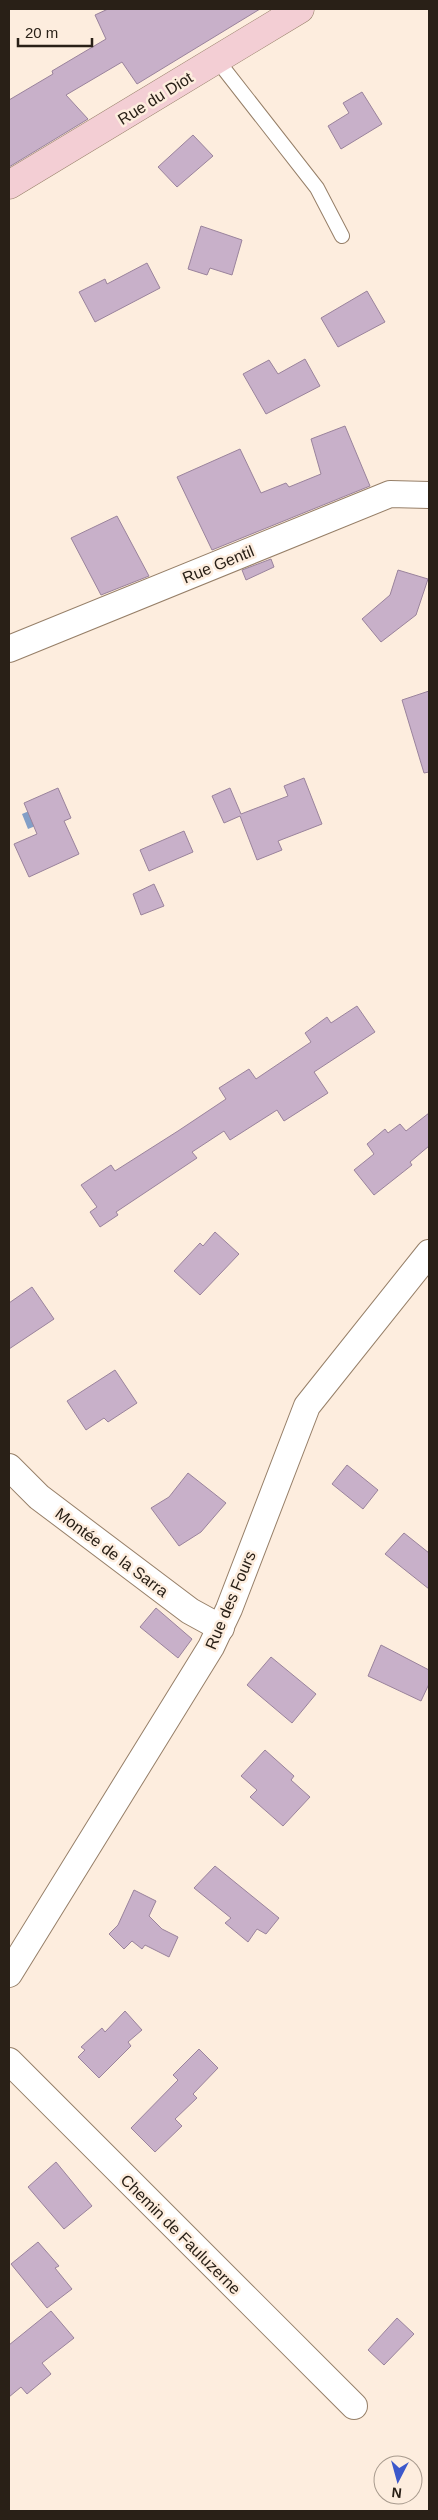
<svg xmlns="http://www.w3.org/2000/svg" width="438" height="2520" font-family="Arial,sans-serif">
  <rect width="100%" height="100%" fill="#fdedde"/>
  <polygon fill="#839fc7" points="53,801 60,816 28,829 22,814"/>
  <g fill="#c8b0c9" stroke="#9a839c">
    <polygon points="108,9 260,9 137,84 122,62 66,95 88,119 9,167 9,100 53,74 52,71 106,39 95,15"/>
    <polygon points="362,92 382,124 341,149 328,126 349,113 343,103"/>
    <polygon points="193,135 213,156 177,187 158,167"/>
    <polygon points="201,226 242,240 232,275 210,268 207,275 188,269"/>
    <polygon points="147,263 160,288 95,322 79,292 105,279 107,284"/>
    <polygon points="367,291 385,322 338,347 321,318"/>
    <polygon points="305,359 320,386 266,414 243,374 269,360 278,374"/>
    <polygon points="345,426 370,486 212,550 177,477 240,449 261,493 286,483 289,487 321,474 311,439"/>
    <polygon points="117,516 149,576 101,595 71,538"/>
    <polygon points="271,559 274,567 246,580 242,570"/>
    <polygon points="398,570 428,579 416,615 381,642 362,619 390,595"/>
    <polygon points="429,691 429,772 424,773 402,700"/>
    <polygon points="304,778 322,824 278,841 282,850 257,860 240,816 224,823 212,796 230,788 241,814 288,796 284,786"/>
    <polygon points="58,788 71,818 64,821 79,854 29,877 14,844 37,834 24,803"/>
    <polygon points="184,831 193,852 149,871 140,850"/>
    <polygon points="154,884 164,906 141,915 133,894"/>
    <polygon points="357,1006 375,1032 314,1072 328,1093 284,1121 277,1110 230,1140 224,1131 192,1152 197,1158 116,1212 118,1215 100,1227 90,1212 97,1207 81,1185 111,1165 115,1171 178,1131 226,1099 219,1088 249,1069 256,1079 311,1042 305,1033 327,1017 331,1023"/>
    <polygon points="429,1113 429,1146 410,1162 412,1165 374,1195 354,1170 374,1154 367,1144 385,1129 388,1133 400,1124 406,1131"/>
    <polygon points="215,1232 239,1254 200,1295 174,1271 200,1243 203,1246"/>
    <polygon points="32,1287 54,1319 9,1349 9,1303"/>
    <polygon points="115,1370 137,1403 108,1422 104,1418 86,1430 67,1401"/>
    <polygon points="347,1465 378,1490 363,1509 332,1484"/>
    <polygon points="188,1473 226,1503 201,1532 179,1546 151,1508 169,1497"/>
    <polygon points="404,1533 429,1553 429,1589 385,1554"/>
    <polygon points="156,1608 192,1639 178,1658 140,1627"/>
    <polygon points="381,1645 429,1670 429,1684 421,1701 368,1676"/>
    <polygon points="271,1657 316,1694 292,1723 247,1685"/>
    <polygon points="265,1750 294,1776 291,1780 310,1797 283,1826 250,1797 257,1790 241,1776"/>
    <polygon points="215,1866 279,1918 266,1934 257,1929 248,1942 225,1923 231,1918 194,1888"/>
    <polygon points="134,1890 156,1901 149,1916 162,1929 178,1937 169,1957 145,1945 142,1949 132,1941 124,1949 109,1934 118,1925"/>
    <polygon points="125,2011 142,2030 128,2042 131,2046 99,2078 78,2057 85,2050 81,2047 102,2028 105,2032"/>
    <polygon points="199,2049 218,2068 193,2094 197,2098 175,2119 182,2126 155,2152 131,2128 178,2080 173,2075"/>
    <polygon points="56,2162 92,2206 64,2229 28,2187"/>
    <polygon points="38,2242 59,2266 55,2268 72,2289 47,2308 11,2264"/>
    <polygon points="51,2311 74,2338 42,2363 51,2374 27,2394 21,2387 9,2397 9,2345"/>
    <polygon points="397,2318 414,2334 384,2365 368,2350"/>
  </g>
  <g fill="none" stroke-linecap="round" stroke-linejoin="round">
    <g stroke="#967f68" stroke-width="16">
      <polyline id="lane" points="217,60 317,188 342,236"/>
    </g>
    <g stroke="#967f68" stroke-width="28">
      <g id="street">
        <polyline points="9,649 390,494 429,495"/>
        <polyline points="9,1467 39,1497 190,1611 221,1628"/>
        <polyline points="9,1974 211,1647 229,1609 307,1406 429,1253"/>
        <polyline points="9,2061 354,2406"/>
      </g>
    </g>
    <g stroke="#967f68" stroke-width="29">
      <polyline id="secondary" points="9,185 300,9"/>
    </g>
    <use href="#lane" stroke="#fff" stroke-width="14"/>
    <use href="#street" stroke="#fff" stroke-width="26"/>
    <use href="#secondary" stroke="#f3ced4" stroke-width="28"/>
  </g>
  <g text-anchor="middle" stroke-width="5" stroke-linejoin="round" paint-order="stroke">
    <g font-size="16" fill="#292017" stroke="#fdedde">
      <text transform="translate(155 98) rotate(-32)" y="6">Rue du Diot</text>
      <text transform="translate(218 564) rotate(-22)" y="6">Rue Gentil</text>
      <text transform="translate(112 1552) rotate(37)" y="6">Montée de la Sarra</text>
      <text transform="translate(230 1600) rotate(-67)" y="6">Rue des Fours</text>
      <text transform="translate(181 2234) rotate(45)" y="6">Chemin de Fauluzerne</text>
    </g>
  </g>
  <rect width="438" height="2520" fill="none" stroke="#292017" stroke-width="20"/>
  <g transform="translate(398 2480) rotate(186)"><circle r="24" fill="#fdedde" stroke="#a89b8e"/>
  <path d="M0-4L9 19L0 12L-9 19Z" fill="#3c58cb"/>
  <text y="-8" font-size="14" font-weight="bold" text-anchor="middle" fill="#292017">N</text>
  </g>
  <path d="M18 38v8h74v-8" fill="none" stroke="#292017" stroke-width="2.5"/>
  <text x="25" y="38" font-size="15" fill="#292017" stroke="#fdedde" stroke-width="4" paint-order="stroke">20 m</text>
</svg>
